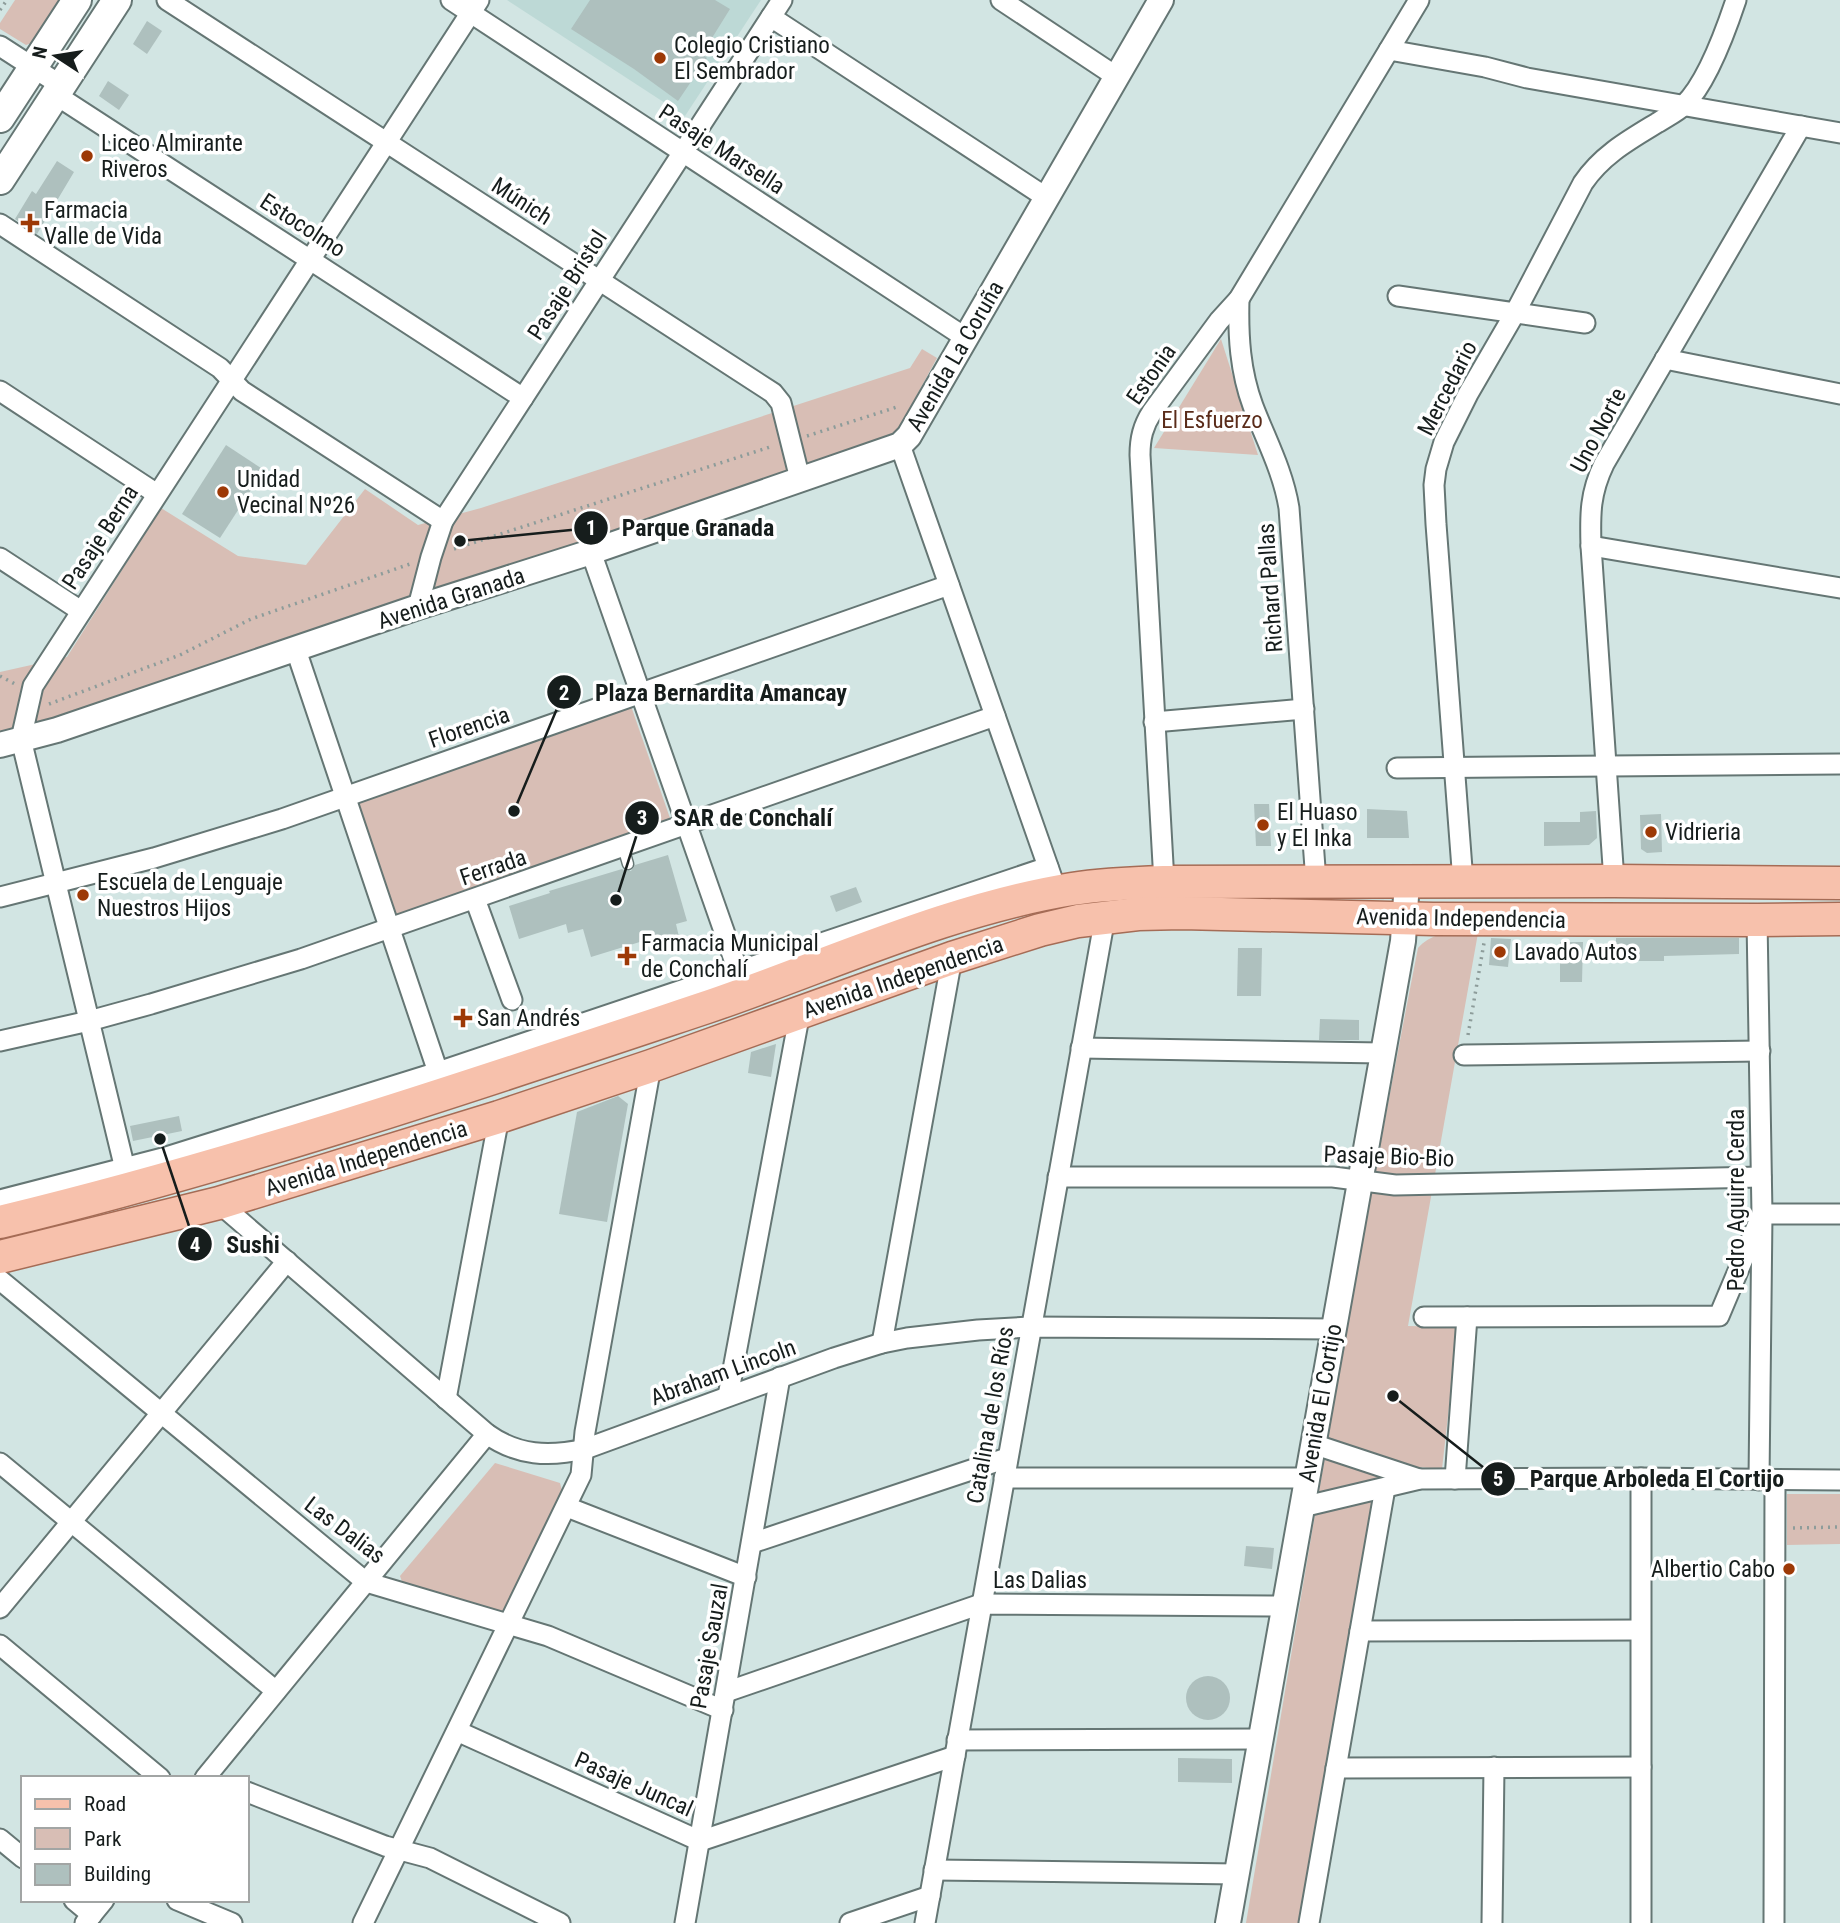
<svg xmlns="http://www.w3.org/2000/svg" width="1840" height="1923" font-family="'Roboto Condensed',sans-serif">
  <rect width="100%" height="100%" fill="#d2e5e3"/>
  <polygon fill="#bdd9d6" points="507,0 761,0 685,116"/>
  <g fill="#d8beb5">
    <polygon points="15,0 66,0 40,40 26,45 0,29 0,23"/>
    <polygon points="1221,339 1258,455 1154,448"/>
    <polygon points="922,349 937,358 894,437 165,689 0,738 0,672 67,657 161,508 238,556 306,565 365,489 418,525 481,508 910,368"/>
    <polygon points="631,706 671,821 397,916 357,801"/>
    <path d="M1478,933L1408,1326L1458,1327L1442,1469L1392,1465L1303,1923H1246C1301,1598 1354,1272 1418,948C1436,929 1454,934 1478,933Z"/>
    <polygon points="495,1463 560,1483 563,1494 502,1617 404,1587 400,1576"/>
    <polygon points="1787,1494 1840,1494 1840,1544 1787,1545"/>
  </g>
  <g fill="#aec0be">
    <polygon points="590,0 715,0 730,9 702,54 707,58 678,101 634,69 571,29"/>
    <polygon points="147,21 162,31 147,54 133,44"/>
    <polygon points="108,81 129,95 119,110 99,96"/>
    <polygon points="57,161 74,172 37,234 15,219 32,191 36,194"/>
    <polygon points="226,445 264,470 220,538 182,514"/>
    <polygon points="1254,804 1269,804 1271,846 1256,846"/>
    <polygon points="1367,809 1407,811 1409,838 1367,838"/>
    <polygon points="1596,811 1597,838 1589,845 1544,846 1544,822 1580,822 1580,812"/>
    <polygon points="1661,814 1662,852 1647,853 1641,849 1640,815"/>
    <polygon points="668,855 687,921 676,924 679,937 645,947 643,941 591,957 583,929 568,933 566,924 519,939 509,906 550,893 549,891 622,869 626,871 631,871 635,865"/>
    <polygon points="856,887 862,902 836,912 830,896"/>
    <polygon points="1491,938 1511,939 1508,967 1489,965"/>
    <polygon points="1616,938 1739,938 1739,954 1664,956 1664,961 1616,961"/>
    <polygon points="1560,942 1583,942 1582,982 1560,982"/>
    <polygon points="1238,948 1262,948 1261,996 1237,996"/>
    <polygon points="1320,1019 1359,1020 1359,1040 1319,1040"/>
    <polygon points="776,1044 771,1077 748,1073 751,1052"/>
    <polygon points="618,1096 628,1104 607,1222 559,1214 577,1112"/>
    <polygon points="179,1116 182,1131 133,1141 130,1126"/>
    <polygon points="1246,1546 1274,1548 1272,1569 1244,1566"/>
    <circle cx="1208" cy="1698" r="22"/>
    <polygon points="1178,1758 1232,1759 1232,1783 1178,1782"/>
  </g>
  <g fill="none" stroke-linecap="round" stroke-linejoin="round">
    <g stroke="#657674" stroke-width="13">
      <polyline id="service" points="623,847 628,864"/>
    </g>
    <g stroke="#657674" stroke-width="23">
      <g id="minor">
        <polyline points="167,0 773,393 781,403 800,479"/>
        <polyline points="451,0 966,338"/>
        <polyline points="1001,0 1117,77"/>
        <polyline points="771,17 1047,198"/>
        <polyline points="0,46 62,86"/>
        <polyline points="1389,50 1485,67 1527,78 1840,133"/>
        <polyline points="56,95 523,398"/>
        <polyline points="0,224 220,368 242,391 443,521"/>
        <polyline points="1398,296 1585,323"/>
        <path d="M1239,299C1238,336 1240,371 1253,406C1266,440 1283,471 1289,508L1316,882"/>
        <polyline points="1665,359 1840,394"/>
        <polyline points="0,391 157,494"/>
        <polyline points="900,445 1052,878"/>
        <polyline points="1591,546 1840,588"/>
        <polyline points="591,552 738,971"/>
        <polyline points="0,558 81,611"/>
        <polyline points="418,607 431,557 443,521 782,0"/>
        <polyline points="296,650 442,1084"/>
        <polyline points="1154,722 1304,709"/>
        <polyline points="1397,768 1840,764"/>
        <path d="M1614,881L1591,546C1590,514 1590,493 1604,464L1801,126"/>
        <path d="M1164,882L1140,455C1140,438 1143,426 1152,412L1219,321L1239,299L1419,0"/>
        <path d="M1463,882L1436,524L1434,485L1436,469L1444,442L1468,394L1515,313L1583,183C1602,155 1629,140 1657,123C1666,117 1677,112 1684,105C1707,83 1726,30 1736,0"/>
        <polyline points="0,897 154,858 282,819 949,585"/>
        <polyline points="475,899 512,1000"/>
        <polyline points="1757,920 1762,1214 1759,1480"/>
        <polyline points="0,1041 89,1021 151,1004 301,959 995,716"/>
        <polyline points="1081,1048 1382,1053"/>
        <polyline points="1464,1055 1760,1051"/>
        <polyline points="125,1169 21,739 33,686 479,0"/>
        <polyline points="1058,1177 1333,1177 1395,1185 1761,1177"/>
        <polyline points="0,1200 163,1158 438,1072 1048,867"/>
        <path d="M219,1203L487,1434C518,1456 549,1457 585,1449L834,1358L882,1343L907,1338L978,1330L1030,1327L1334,1329"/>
        <polyline points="0,1280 366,1582 548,1636 723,1710"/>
        <polyline points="1424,1317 1719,1316 1762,1214 1840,1214"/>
        <polyline points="882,1343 952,958"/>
        <polyline points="728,1396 800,1012"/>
        <polyline points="446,1399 499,1117"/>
        <polyline points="1313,1444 1419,1479"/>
        <polyline points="0,1463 276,1691"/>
        <polyline points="1004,1478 1307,1478"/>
        <polyline points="1641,1478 1641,1923"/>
        <polyline points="1455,1479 1467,1317"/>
        <polyline points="567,1507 746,1577"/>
        <polyline points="1302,1507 1420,1479 1641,1478 1840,1480"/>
        <polyline points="752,1543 1007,1458"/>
        <polyline points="0,1608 287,1261"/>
        <polyline points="1360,1631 1640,1630"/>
        <polyline points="0,1645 160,1778"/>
        <polyline points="726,1692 981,1604 1284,1606"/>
        <polyline points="457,1731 700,1841 955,1756"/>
        <polyline points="957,1740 1261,1739"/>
        <polyline points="1336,1768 1641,1767"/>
        <polyline points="205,1778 487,1434"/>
        <polyline points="247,1792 385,1846 430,1858 560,1923"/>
        <polyline points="0,1839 23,1858"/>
        <polyline points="934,1870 1237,1874"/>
        <polyline points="74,1900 92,1915"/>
        <polyline points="177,1900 232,1923"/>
        <polyline points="85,1923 104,1900"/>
        <polyline points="363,1923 581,1475 585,1432 651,1066"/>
        <polyline points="685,1923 780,1377"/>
        <polyline points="850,1923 930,1896"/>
        <polyline points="925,1923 1105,917"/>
        <polyline points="1309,1923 1385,1488"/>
        <polyline points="1492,1923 1494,1767"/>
        <polyline points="1774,1923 1775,1480"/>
      </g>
    </g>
    <g stroke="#657674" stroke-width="28">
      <g id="tertiary">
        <polyline points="0,745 57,730 418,607 591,552 900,445 909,436 1161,0"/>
        <polyline points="1228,1923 1403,941 1407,882"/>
      </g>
    </g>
    <g stroke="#657674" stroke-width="32">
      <g id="secondary">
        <polyline points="0,118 77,0"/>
        <polyline points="0,180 117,0"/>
      </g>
    </g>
    <g stroke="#a56c56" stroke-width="35">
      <g id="primary">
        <path d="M0,1222C240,1164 473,1085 707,1007C825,967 948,909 1072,889C1103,884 1133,883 1164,882L1614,881L1840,883"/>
        <polyline points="0,1257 219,1203 499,1117 651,1066 952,958 1040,930 1078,921 1138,914 1182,913 1433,919 1757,920 1840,919"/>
      </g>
    </g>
    <g stroke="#8d9c9a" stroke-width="3.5" stroke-dasharray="2 5" stroke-linecap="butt">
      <polyline points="0,10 7,0"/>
      <polyline points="807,436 900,406"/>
      <polyline points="454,549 773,446"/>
      <polyline points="0,676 15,684"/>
      <polyline points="49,704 180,655 251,619 410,564"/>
      <polyline points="1468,1035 1484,943"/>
      <polyline points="1793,1528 1840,1527"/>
    </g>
    <use href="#service" stroke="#fff" stroke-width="10"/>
    <use href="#minor" stroke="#fff" stroke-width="19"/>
    <use href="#tertiary" stroke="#fff" stroke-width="24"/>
    <use href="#secondary" stroke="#fff" stroke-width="28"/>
    <use href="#primary" stroke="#f7c1ac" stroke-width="32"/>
  </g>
  <g fill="#9d3906" stroke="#fff" stroke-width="2.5">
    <circle cx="660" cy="58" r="7"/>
    <circle cx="87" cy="156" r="7"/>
    <path d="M26.5 212.5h7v7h7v7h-7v7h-7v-7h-7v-7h7z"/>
    <circle cx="223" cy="492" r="7"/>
    <circle cx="1263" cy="825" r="7"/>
    <circle cx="1651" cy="832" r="7"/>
    <circle cx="83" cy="895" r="7"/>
    <circle cx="1500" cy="952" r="7"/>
    <path d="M623.5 945.5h7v7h7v7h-7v7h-7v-7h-7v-7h7z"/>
    <path d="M459.5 1007.5h7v7h7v7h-7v7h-7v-7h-7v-7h7z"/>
    <circle cx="1789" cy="1569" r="7"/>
  </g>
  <g text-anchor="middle" stroke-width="7" stroke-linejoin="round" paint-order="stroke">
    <g font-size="23" fill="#161d1c" stroke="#fff" text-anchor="start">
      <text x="674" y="53">Colegio Cristiano<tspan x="674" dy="26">El Sembrador</tspan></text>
      <text x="101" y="151">Liceo Almirante<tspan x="101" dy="26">Riveros</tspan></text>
      <text x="44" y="218">Farmacia<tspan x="44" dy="26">Valle de Vida</tspan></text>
      <text x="237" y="487">Unidad<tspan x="237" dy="26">Vecinal Nº26</tspan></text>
      <text x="1277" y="820">El Huaso<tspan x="1277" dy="26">y El Inka</tspan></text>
      <text x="1665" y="840">Vidrieria</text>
      <text x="97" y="890">Escuela de Lenguaje<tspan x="97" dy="26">Nuestros Hijos</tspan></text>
      <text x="641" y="951">Farmacia Municipal<tspan x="641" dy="26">de Conchalí</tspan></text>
      <text x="1514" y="960">Lavado Autos</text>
      <text x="477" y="1026">San Andrés</text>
      <text x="1775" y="1577" text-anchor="end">Albertio Cabo</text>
    </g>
    <g font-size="23" fill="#161d1c" stroke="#fff">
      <text transform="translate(722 149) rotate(33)" y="8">Pasaje Marsella</text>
      <text transform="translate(522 201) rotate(33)" y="8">Múnich</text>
      <text transform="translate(303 225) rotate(33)" y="8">Estocolmo</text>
      <text transform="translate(567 285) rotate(-57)" y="8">Pasaje Bristol</text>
      <text transform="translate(955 356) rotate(-60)" y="8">Avenida La Coruña</text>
      <text transform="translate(1151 374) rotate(-55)" y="8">Estonia</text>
      <text transform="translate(1447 388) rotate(-63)" y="8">Mercedario</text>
      <text transform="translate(1598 430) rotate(-62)" y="8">Uno Norte</text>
      <text transform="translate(100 537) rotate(-57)" y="8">Pasaje Berna</text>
      <text transform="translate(1270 588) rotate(-94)" y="8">Richard Pallas</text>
      <text transform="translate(451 598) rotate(-18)" y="8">Avenida Granada</text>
      <text transform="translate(469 727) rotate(-19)" y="8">Florencia</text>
      <text transform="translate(493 867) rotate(-19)" y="8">Ferrada</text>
      <text transform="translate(1461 918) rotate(1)" y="8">Avenida Independencia</text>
      <text transform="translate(903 977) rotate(-19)" y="8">Avenida Independencia</text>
      <text transform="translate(1389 1156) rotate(2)" y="8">Pasaje Bio-Bio</text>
      <text transform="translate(366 1158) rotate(-17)" y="8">Avenida Independencia</text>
      <text transform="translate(1736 1200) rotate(-90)" y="8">Pedro Aguirre Cerda</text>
      <text transform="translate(723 1372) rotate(-20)" y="8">Abraham Lincoln</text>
      <text transform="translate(1320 1403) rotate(-80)" y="8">Avenida El Cortijo</text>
      <text transform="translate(990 1415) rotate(-80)" y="8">Catalina de los Ríos</text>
      <text transform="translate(345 1530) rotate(37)" y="8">Las Dalias</text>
      <text x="1040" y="1588">Las Dalias</text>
      <text transform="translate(709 1646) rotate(-80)" y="8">Pasaje Sauzal</text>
      <text transform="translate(634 1784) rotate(24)" y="8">Pasaje Juncal</text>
    </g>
    <g font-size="23" fill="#5a2c1a" stroke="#fff">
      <text x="1212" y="428">El Esfuerzo</text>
    </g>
  </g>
  <path fill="none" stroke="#161d1c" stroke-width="2.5" d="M460 541L591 528M514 811L564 692M616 900L642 818M160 1139L195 1244M1393 1396L1498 1479"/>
  <g fill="#161d1c" stroke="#fff" stroke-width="2.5">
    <circle cx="460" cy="541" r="7"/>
    <circle cx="514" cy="811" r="7"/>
    <circle cx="616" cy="900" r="7"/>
    <circle cx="160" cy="1139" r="7"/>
    <circle cx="1393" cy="1396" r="7"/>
    <circle cx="591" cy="528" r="18"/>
    <circle cx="564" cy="692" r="18"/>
    <circle cx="642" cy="818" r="18"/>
    <circle cx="195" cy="1244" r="18"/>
    <circle cx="1498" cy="1479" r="18"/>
  </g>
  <g font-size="21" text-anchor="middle" font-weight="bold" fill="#fff">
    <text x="591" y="535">1</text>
    <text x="564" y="700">2</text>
    <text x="642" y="825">3</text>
    <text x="195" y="1252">4</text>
    <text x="1498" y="1486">5</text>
  </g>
  <g font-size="24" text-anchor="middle" font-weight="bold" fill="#161d1c" stroke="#fff" stroke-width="7" stroke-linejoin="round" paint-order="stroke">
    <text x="698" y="536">Parque Granada</text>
    <text x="721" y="701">Plaza Bernardita Amancay</text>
    <text x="753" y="826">SAR de Conchalí</text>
    <text x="253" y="1253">Sushi</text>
    <text x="1657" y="1487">Parque Arboleda El Cortijo</text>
  </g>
  <rect x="21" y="1776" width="228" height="126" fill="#ffffff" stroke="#a2a5a4" stroke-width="2"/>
  <rect x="35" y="1799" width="35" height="10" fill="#f7c1ac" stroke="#a2a5a4" stroke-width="2"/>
  <text x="84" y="1811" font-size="21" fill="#161d1c">Road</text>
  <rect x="35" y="1828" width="35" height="21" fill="#d8beb5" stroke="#a2a5a4" stroke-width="2"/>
  <text x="84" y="1846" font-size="21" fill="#161d1c">Park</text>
  <rect x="35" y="1864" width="35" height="21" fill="#aec0be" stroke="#a2a5a4" stroke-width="2"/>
  <text x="84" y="1881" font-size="21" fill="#161d1c">Building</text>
  <g transform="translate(56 56) rotate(282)" stroke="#ffffff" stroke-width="5" paint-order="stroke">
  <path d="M0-5L12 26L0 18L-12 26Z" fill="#161d1c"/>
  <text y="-10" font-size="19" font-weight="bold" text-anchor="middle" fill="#161d1c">N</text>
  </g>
</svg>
